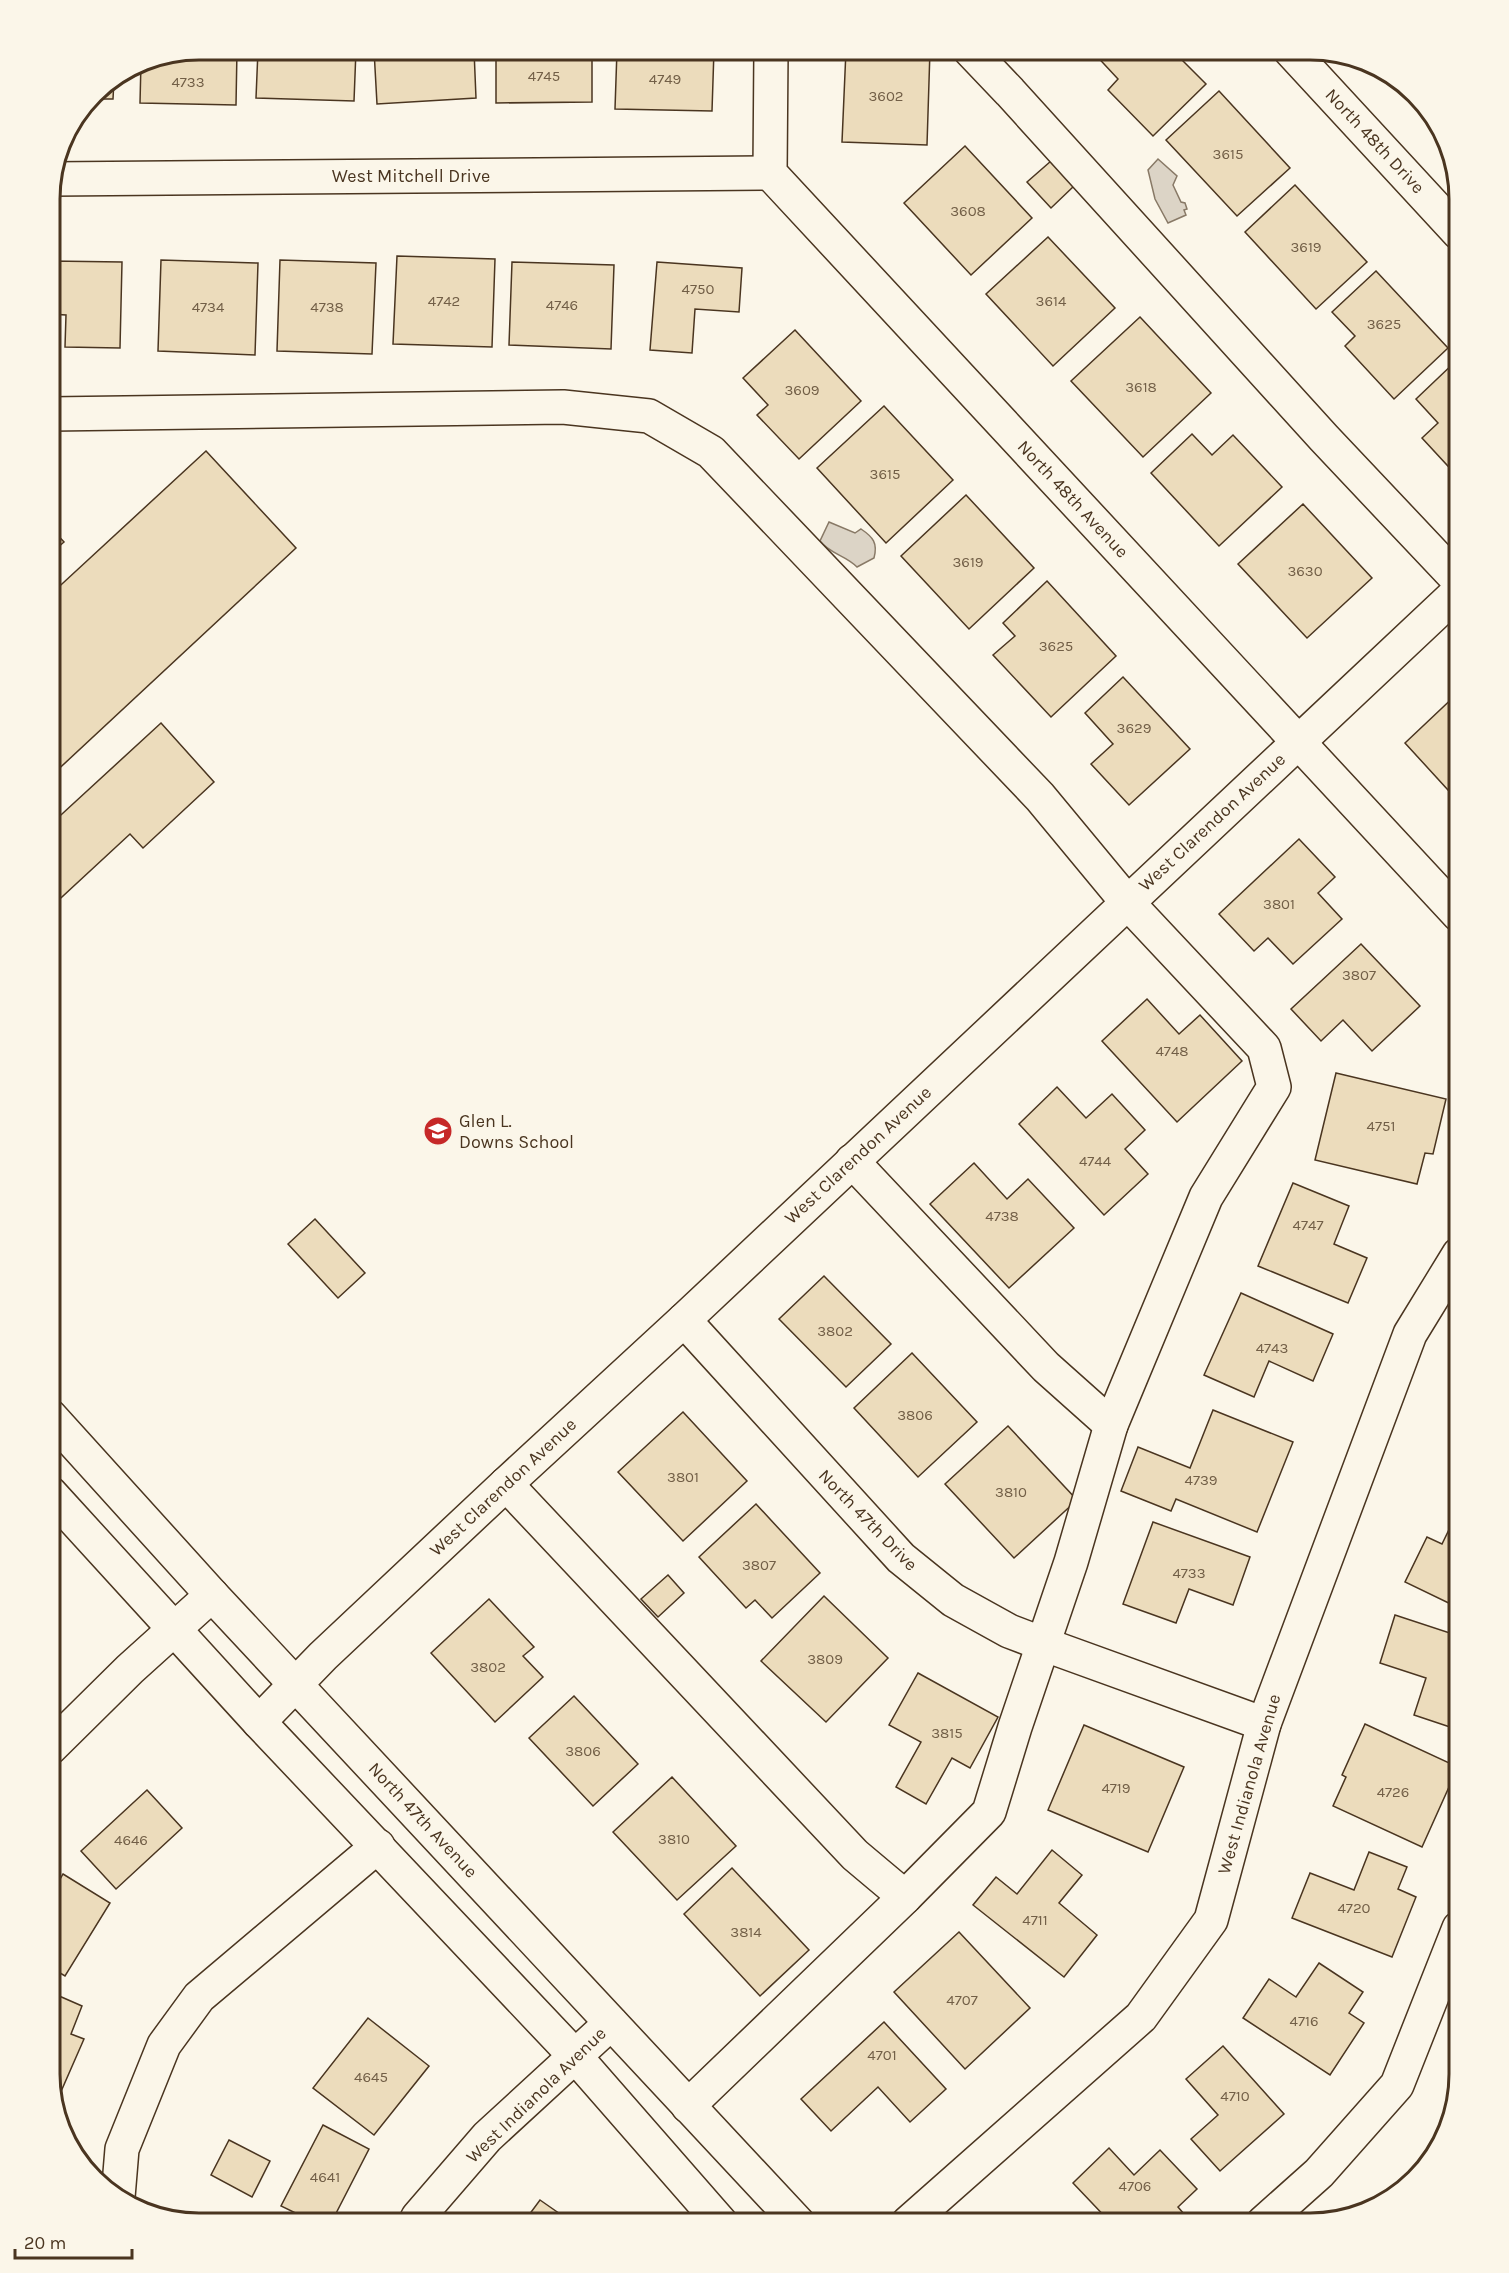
<svg xmlns="http://www.w3.org/2000/svg" width="1509" height="2273" font-family="Karla,sans-serif">
  <rect width="100%" height="100%" fill="#fbf6e9"/>
  <g fill="#dcd4c6" stroke="#887966" stroke-width="1.5">
    <polygon points="1158,159 1177,176 1173,185 1181,202 1185,203 1187,209 1184,210 1186,215 1168,223 1155,199 1148,170"/>
    <path d="M829,522L855,533L861,529C873,537 878,543 874,558L857,567C845,555 830,554 820,541Z"/>
  </g>
  <g fill="#ecdcbc" stroke="#4a3520" stroke-width="1.5">
    <polygon points="199,50 237,50 236,105 140,103 141,62"/>
    <polygon points="258,50 356,50 354,101 256,98"/>
    <polygon points="374,50 474,50 476,98 377,104"/>
    <polygon points="496,50 592,50 592,102 496,103"/>
    <polygon points="617,50 714,50 712,111 615,109"/>
    <polygon points="846,50 930,50 927,145 842,142"/>
    <polygon points="1091,50 1172,50 1206,84 1153,136 1108,90 1118,79"/>
    <polygon points="114,80 113,99 90,99 94,93"/>
    <polygon points="1219,91 1290,168 1237,216 1166,140"/>
    <polygon points="965,146 1032,218 971,275 904,203"/>
    <polygon points="1051,161 1074,186 1051,208 1027,182"/>
    <polygon points="1295,185 1367,262 1316,309 1245,232"/>
    <polygon points="1048,237 1115,308 1053,366 986,294"/>
    <polygon points="397,256 495,259 492,347 393,344"/>
    <polygon points="161,260 258,263 255,355 158,351"/>
    <polygon points="280,260 376,263 372,354 277,351"/>
    <polygon points="50,261 122,262 120,348 65,347 66,315 50,314"/>
    <polygon points="512,262 614,265 611,349 509,345"/>
    <polygon points="657,262 742,268 739,312 695,309 692,353 650,350"/>
    <polygon points="1376,271 1448,348 1394,399 1345,346 1355,336 1332,312"/>
    <polygon points="1140,317 1211,393 1143,457 1071,381"/>
    <polygon points="795,330 861,401 799,459 757,415 768,405 743,378"/>
    <polygon points="1457,360 1459,362 1459,478 1422,438 1438,423 1416,399"/>
    <polygon points="884,406 953,480 886,543 817,468"/>
    <polygon points="1192,434 1212,455 1233,435 1282,487 1219,546 1151,473"/>
    <polygon points="206,451 296,548 50,777 50,595"/>
    <polygon points="966,495 1034,568 969,629 901,556"/>
    <polygon points="1303,504 1372,578 1307,638 1238,564"/>
    <polygon points="50,527 64,542 50,554"/>
    <polygon points="1047,581 1116,656 1051,717 993,655 1015,636 1003,623"/>
    <polygon points="1123,677 1190,749 1129,805 1091,764 1113,744 1085,713"/>
    <polygon points="1459,692 1459,802 1405,743"/>
    <polygon points="161,723 214,782 143,848 130,834 50,908 50,825"/>
    <polygon points="1299,839 1335,877 1318,893 1342,919 1293,964 1268,938 1254,951 1219,914"/>
    <polygon points="1361,944 1420,1006 1372,1051 1343,1020 1321,1041 1291,1009"/>
    <polygon points="1147,999 1179,1034 1200,1015 1242,1061 1177,1122 1102,1041"/>
    <polygon points="1336,1073 1446,1099 1433,1154 1425,1153 1417,1184 1315,1160"/>
    <polygon points="1057,1087 1086,1118 1112,1094 1145,1130 1125,1149 1148,1174 1104,1215 1019,1124"/>
    <polygon points="974,1163 1007,1199 1028,1179 1074,1228 1009,1288 930,1204"/>
    <polygon points="1293,1183 1349,1206 1334,1244 1367,1258 1348,1303 1258,1266"/>
    <polygon points="315,1219 365,1273 338,1298 288,1244"/>
    <polygon points="824,1276 891,1344 846,1387 779,1319"/>
    <polygon points="1241,1293 1333,1334 1313,1381 1269,1361 1254,1397 1204,1375"/>
    <polygon points="912,1353 977,1422 918,1477 854,1408"/>
    <polygon points="1213,1410 1293,1442 1257,1532 1176,1499 1171,1511 1121,1491 1138,1447 1190,1468"/>
    <polygon points="683,1412 747,1481 683,1541 618,1472"/>
    <polygon points="1008,1426 1077,1500 1014,1558 945,1484"/>
    <polygon points="756,1504 820,1573 772,1618 755,1600 746,1608 699,1557"/>
    <polygon points="1459,1509 1459,1608 1405,1582 1427,1537 1442,1544"/>
    <polygon points="1153,1522 1250,1557 1233,1605 1189,1589 1176,1623 1123,1604"/>
    <polygon points="668,1575 684,1593 658,1617 641,1599"/>
    <polygon points="824,1596 888,1658 826,1722 761,1661"/>
    <polygon points="489,1599 534,1647 523,1656 543,1677 495,1722 431,1653"/>
    <polygon points="1395,1615 1459,1636 1459,1709 1453,1728 1414,1715 1426,1678 1380,1663"/>
    <polygon points="50,1618 57,1626 50,1633"/>
    <polygon points="918,1673 998,1717 970,1768 952,1758 926,1804 896,1787 921,1742 889,1725"/>
    <polygon points="574,1696 638,1764 593,1806 529,1738"/>
    <polygon points="1365,1724 1458,1767 1422,1847 1333,1806 1346,1777 1342,1775"/>
    <polygon points="1084,1725 1184,1767 1148,1852 1048,1810"/>
    <polygon points="672,1777 736,1846 677,1900 613,1832"/>
    <polygon points="147,1790 182,1828 116,1889 81,1851"/>
    <polygon points="1052,1850 1082,1875 1059,1903 1097,1935 1064,1977 973,1905 996,1877 1017,1894"/>
    <polygon points="1369,1852 1407,1867 1398,1889 1416,1897 1392,1957 1292,1918 1310,1873 1354,1890"/>
    <polygon points="732,1868 809,1950 760,1996 684,1914"/>
    <polygon points="63,1874 110,1903 65,1976 50,1967 50,1897"/>
    <polygon points="959,1932 1030,2008 965,2069 894,1992"/>
    <polygon points="1319,1963 1363,1992 1349,2013 1364,2023 1330,2075 1243,2018 1269,1979 1296,1997"/>
    <polygon points="50,1992 82,2006 71,2034 84,2039 59,2096 55,2095 50,2074"/>
    <polygon points="368,2018 429,2066 374,2135 313,2088"/>
    <polygon points="884,2022 946,2089 910,2122 878,2087 831,2131 801,2099"/>
    <polygon points="1223,2046 1284,2114 1220,2171 1191,2139 1218,2115 1186,2079"/>
    <polygon points="323,2125 369,2149 331,2223 316,2223 281,2206"/>
    <polygon points="229,2140 270,2161 252,2197 211,2175"/>
    <polygon points="1109,2148 1134,2175 1160,2150 1197,2189 1178,2207 1191,2222 1111,2223 1073,2183"/>
    <polygon points="540,2200 573,2223 523,2223"/>
  </g>
  <g fill="none" stroke-linecap="round" stroke-linejoin="round">
    <g stroke="#4a3520" stroke-width="36">
      <g id="minor">
        <polyline points="771,50 770,173 1459,915"/>
        <polyline points="970,50 1010,92 1324,438 1459,581"/>
        <polyline points="1290,50 1459,233"/>
        <polyline points="52,179 770,173"/>
        <polyline points="50,414 563,407 649,416 711,452 1040,797 1127,902 1264,1048 1274,1087 1206,1197 1111,1425 1071,1562 1015,1727 989,1812 905,1897 688,2106"/>
        <polyline points="852,1161 1046,1367 1111,1425"/>
        <polyline points="684,1320 901,1558 953,1600 1009,1631 1043,1644 1264,1724"/>
        <polyline points="50,1416 212,1595 798,2223"/>
        <polyline points="506,1484 855,1855 905,1897"/>
        <polyline points="50,1493 259,1722 575,2056 721,2223"/>
        <polyline points="259,1722 323,1656 506,1484 684,1320 1459,591"/>
        <polyline points="50,1748 130,1669 212,1595"/>
        <polyline points="118,2197 122,2149 164,2045 199,1997 378,1846"/>
        <polyline points="415,2223 418,2217 487,2137 611,2023"/>
        <polyline points="908,2223 1141,2017 1211,1920 1264,1724 1410,1334 1459,1254"/>
        <polyline points="1263,2223 1319,2173 1397,2085 1459,1928"/>
      </g>
    </g>
    <use href="#minor" stroke="#fbf6e9" stroke-width="33"/>
  </g>
  <defs>
    <g id="school-disc" transform="scale(1.5)"><circle r="9.5" fill="#c62828" stroke="#fbf6e9"/><path d="M0-5L7-2L0 1L-7-2ZM-4 1L0 2.5L4 1V4Q0 6-4 4Z" fill="#fff"/></g>
  </defs>
  <g fill-rule="evenodd">
    <use href="#school-disc" x="438" y="1131"/>
  </g>
  <g text-anchor="middle" stroke-width="4.5" stroke-linejoin="round" paint-order="stroke">
    <g font-size="15" fill="#725f47">
      <text x="544" y="81">4745</text>
      <text x="665" y="84">4749</text>
      <text x="188" y="87">4733</text>
      <text x="886" y="101">3602</text>
      <text x="1228" y="159">3615</text>
      <text x="968" y="216">3608</text>
      <text x="1306" y="252">3619</text>
      <text x="698" y="294">4750</text>
      <text x="444" y="306">4742</text>
      <text x="1051" y="306">3614</text>
      <text x="562" y="310">4746</text>
      <text x="208" y="312">4734</text>
      <text x="327" y="312">4738</text>
      <text x="1384" y="329">3625</text>
      <text x="1141" y="392">3618</text>
      <text x="802" y="395">3609</text>
      <text x="885" y="479">3615</text>
      <text x="968" y="567">3619</text>
      <text x="1305" y="576">3630</text>
      <text x="1056" y="651">3625</text>
      <text x="1134" y="733">3629</text>
      <text x="1279" y="909">3801</text>
      <text x="1359" y="980">3807</text>
      <text x="1172" y="1056">4748</text>
      <text x="1381" y="1131">4751</text>
      <text x="1095" y="1166">4744</text>
      <text x="1002" y="1221">4738</text>
      <text x="1308" y="1230">4747</text>
      <text x="835" y="1336">3802</text>
      <text x="1272" y="1353">4743</text>
      <text x="915" y="1420">3806</text>
      <text x="683" y="1482">3801</text>
      <text x="1201" y="1485">4739</text>
      <text x="1011" y="1497">3810</text>
      <text x="759" y="1570">3807</text>
      <text x="1189" y="1578">4733</text>
      <text x="825" y="1664">3809</text>
      <text x="488" y="1672">3802</text>
      <text x="947" y="1738">3815</text>
      <text x="583" y="1756">3806</text>
      <text x="1116" y="1793">4719</text>
      <text x="1393" y="1797">4726</text>
      <text x="674" y="1844">3810</text>
      <text x="131" y="1845">4646</text>
      <text x="1354" y="1913">4720</text>
      <text x="1035" y="1925">4711</text>
      <text x="746" y="1937">3814</text>
      <text x="962" y="2005">4707</text>
      <text x="1304" y="2026">4716</text>
      <text x="882" y="2060">4701</text>
      <text x="371" y="2082">4645</text>
      <text x="1235" y="2101">4710</text>
      <text x="325" y="2182">4641</text>
      <text x="1135" y="2191">4706</text>
    </g>
    <g font-size="18" fill="#4a3520" stroke="#fbf6e9">
      <text transform="translate(1375 141) rotate(47)" y="6">North 48th Drive</text>
      <text x="411" y="182">West Mitchell Drive</text>
      <text transform="translate(1073 499) rotate(47)" y="6">North 48th Avenue</text>
      <text transform="translate(1212 822) rotate(-43)" y="6">West Clarendon Avenue</text>
      <text transform="translate(858 1155) rotate(-43)" y="6">West Clarendon Avenue</text>
      <text transform="translate(503 1487) rotate(-43)" y="6">West Clarendon Avenue</text>
      <text transform="translate(868 1520) rotate(46)" y="6">North 47th Drive</text>
      <text transform="translate(1249 1784) rotate(-74)" y="6">West Indianola Avenue</text>
      <text transform="translate(423 1820) rotate(47)" y="6">North 47th Avenue</text>
      <text transform="translate(536 2095) rotate(-44)" y="6">West Indianola Avenue</text>
    </g>
    <g font-size="18" fill="#4a3520" stroke="#fbf6e9" text-anchor="start">
      <text x="459" y="1127">Glen L.<tspan x="459" dy="21">Downs School</tspan></text>
    </g>
  </g>
  <path d="M0 0H1509V2273H0ZM199 60H1310A139 139 0 0 1 1449 199V2074A139 139 0 0 1 1310 2213H199A139 139 0 0 1 60 2074V199A139 139 0 0 1 199 60Z" fill="#fbf6e9" fill-rule="evenodd"/>
  <path fill="none" stroke="#4a3520" stroke-width="3" d="M199 60H1310A139 139 0 0 1 1449 199V2074A139 139 0 0 1 1310 2213H199A139 139 0 0 1 60 2074V199A139 139 0 0 1 199 60Z"/>
  <path d="M15 2249v9h117v-9" fill="none" stroke="#4a3520" stroke-width="3"/>
  <text x="24" y="2249" font-size="18" fill="#4a3520" stroke="#fbf6e9" stroke-width="4.5" paint-order="stroke">20 m</text>
</svg>
